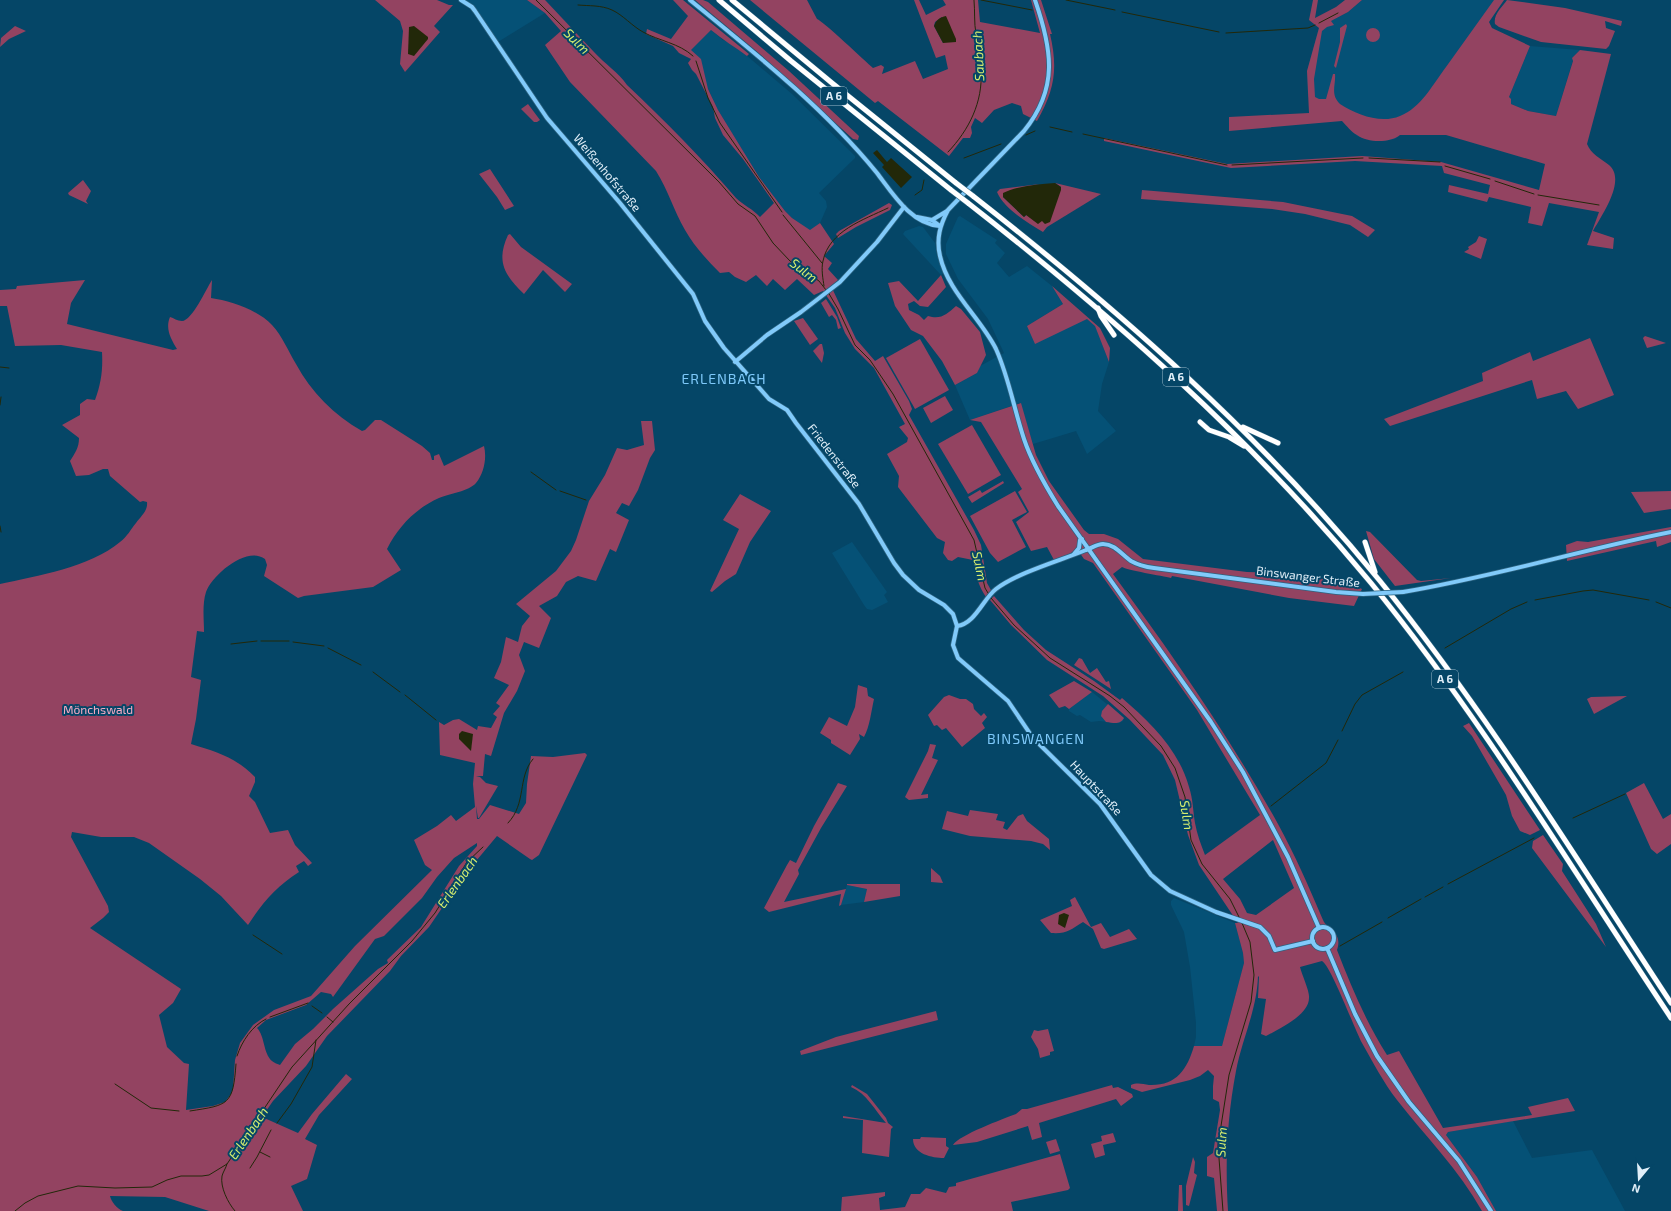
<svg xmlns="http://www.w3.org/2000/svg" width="1671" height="1211" font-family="'Exo 2',sans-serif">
  <rect width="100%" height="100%" fill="#054667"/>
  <g fill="#055176">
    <polygon points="465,0 527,0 545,13 498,42 478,12"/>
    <polygon points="1362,0 1504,0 1481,33 1395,139 1383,141 1367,139 1357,136 1343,121 1308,97 1307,71 1319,27 1348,12"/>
    <polygon points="711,30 723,40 733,44 792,94 855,156 855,158 819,193 826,201 827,207 820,223 810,231 792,218 785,211 759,177 718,110 690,50"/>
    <polygon points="1530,46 1580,50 1572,58 1573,60 1556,116 1528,111 1511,104 1509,97"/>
    <polygon points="960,216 997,240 995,243 1005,253 997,263 1009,277 1027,266 1052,286 1063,304 1027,326 1087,319 1095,325 1109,362 1102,384 1098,411 1116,431 1087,454 1076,431 1033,444 1020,403 970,420 955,385 977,373 980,366 1004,353 988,319 958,279 946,254 946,244 958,217"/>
    <polygon points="919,226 923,227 935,243 937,256 944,273 941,275 903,234 905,231"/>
    <polygon points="852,542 887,592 884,595 888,602 872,610 867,609 864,605 832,553"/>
    <polygon points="1092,692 1124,718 1123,721 1119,723 1099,721 1091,722 1080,715 1077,716 1069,711 1069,709"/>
    <polygon points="847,885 867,889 864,902 841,905"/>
    <polygon points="1174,898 1235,923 1243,953 1244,963 1222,1046 1194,1046 1196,1037 1196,1023 1190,967 1184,932 1171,905 1171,901"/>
    <polygon points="1513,1121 1532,1158 1592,1150 1625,1211 1496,1211 1477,1177 1446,1135 1448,1132"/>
  </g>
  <g fill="#934361" fill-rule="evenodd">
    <polygon points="375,0 437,0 449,5 453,5 434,26 440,32 405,72 400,64 403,31 400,21"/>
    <path d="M527,0H545L546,1C562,18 578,35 594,52C605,64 618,72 627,85C665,121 702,158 736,198C743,205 753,209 760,217L774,203L743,159L723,135L715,118L713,107L696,74L692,70L688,63L691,59L679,53L673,46L646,34L647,29L671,39L688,16L673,0H683L749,54L747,56C735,47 723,40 711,30L691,50L701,59L708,89L718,110L759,177L785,211L792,218L810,230L820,223L834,244L824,256L832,263L828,269L838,280L831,286L856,339L875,361L883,356L909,401L912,409L909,415L974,530L981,545L987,583L992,592L986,597C979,587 974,572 973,560L958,557L952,561L948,560L943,553L945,542L937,538L898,487L899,476L887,454L907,442L908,438L899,427L905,424L874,368L855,349L845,333L835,308L823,291L814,295L797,279L785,290L773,279L767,286L756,275L746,282L735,277L729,272L720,273C707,260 694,246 685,230C674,211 668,190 656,171L570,82L545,45L561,31L545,13Z"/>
    <polygon points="695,0 703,0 708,2 789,71 859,136 858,140 853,139 761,55"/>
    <path d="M750,0H807L817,19C823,21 865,61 873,68L881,65L884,67L882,74L915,61L923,79L948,69L945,55L936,58L914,0H919L926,15L946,5L943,0H978L980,22L1040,33L1031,0H1041L1052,34H1050C1058,68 1055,90 1037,121L1023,114L1021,106L1012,103L994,110L982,123L975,118L971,127L972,133L970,138H963L949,156L878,101L875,103ZM942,17L943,43L934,26L935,22Z"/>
    <path d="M1313,0H1318L1315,18L1336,7L1345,0H1362L1348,12L1331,21L1334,25L1327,27L1322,31L1314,79L1315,97L1319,99H1326L1333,74H1335C1336,85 1330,94 1340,104C1357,115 1381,124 1400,116C1421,108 1433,84 1446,67C1462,45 1478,22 1494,0H1504L1489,22L1492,28L1530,46L1509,97L1511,99V104L1528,111L1556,116L1573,61L1572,58L1580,50L1611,54L1587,144C1591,154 1601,159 1609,165C1627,180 1601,216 1593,231L1614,238L1613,249L1587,245L1599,212L1549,203L1542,226L1528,223L1531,207L1489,197L1487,202L1448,192L1449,185L1488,194L1490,185L1444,173L1442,166L1355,161L1231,168L1104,141V138L1227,164L1362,156L1441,162L1539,190L1545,164L1446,135H1400C1390,143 1368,143 1357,135C1351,132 1347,126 1342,121L1229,131V117L1309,113L1307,71L1319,28L1309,20Z"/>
    <path d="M1507,0L1565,8L1622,21L1621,26L1605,21L1606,28L1615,31L1609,46L1606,49L1541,42L1499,27L1495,24C1493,15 1502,7 1507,0Z"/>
    <polygon points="1346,24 1347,26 1336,68 1334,66 1340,42 1340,28"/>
    <polygon points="15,26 26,31 9,39 0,47 1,38"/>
    <circle cx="1373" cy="35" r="7"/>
    <polygon points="528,104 540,120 537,122 534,122 521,109"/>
    <polygon points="490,169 514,206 505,210 497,197 479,174"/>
    <polygon points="83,180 91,191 86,201 88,204 69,195 68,193"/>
    <path d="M1055,183L1101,194L1047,227L1043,232C1028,223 1004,209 997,192L1000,189L1040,184L1009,191L1003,197L1024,217L1061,187Z"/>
    <polygon points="1142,190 1283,202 1352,216 1375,230 1368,237 1350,225 1305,214 1272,209 1141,199"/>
    <polygon points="889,203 892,205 890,210 856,227 838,238 836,234 839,231"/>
    <path d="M510,234L521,247L572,284L565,292L543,270L524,294C504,275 496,261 508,235Z"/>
    <polygon points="1479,236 1487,239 1481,259 1464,252 1469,249 1468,247 1476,242"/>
    <path d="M941,275L946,287L928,307L920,306L914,301L908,304L909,310L919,315L924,320L928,316C941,320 947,314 956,306L961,309L980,332L986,355L977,373L955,385L942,361L923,336L911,330L895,306L888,283L899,281L918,301Z"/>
    <path d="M85,280L71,303L67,324L173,350L177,349C171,339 165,329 170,317C174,318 177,321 182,321C192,321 206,289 212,280L211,298C231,301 258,310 272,325C283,337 288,351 296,364C311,392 334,415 362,431L365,430L375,420H381L422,446L430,453L432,460H434V456L439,454L444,466L484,446C487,458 484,473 476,483C469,491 449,494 439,498C416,508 398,527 387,549L401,570L373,587L304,596L298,598L264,576L267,565L265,559C247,545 212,575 206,592C202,604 204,620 204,632L197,631L191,677L201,680L196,719L191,744C217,752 235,757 255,777V782L249,796L255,802L270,833L288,830L295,845L312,863L308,866L304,861L296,866L299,872C276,887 263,902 248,925L221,896L200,879L149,843L134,837H101L72,832L71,837L108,906L109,912L103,918L90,928L181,989L173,1003L159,1015L167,1047L184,1063L189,1064L186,1110L213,1106L225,1102L231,1094L233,1089L235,1060L240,1043L253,1025L274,1010L311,996L355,946L432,870L425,865L414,840L437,826L451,815L456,821L475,807L473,784L475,763L440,755L439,722L444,725L453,720L459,719L477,730L478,726L491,728L497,717L493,714L500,706L496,703L509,685L494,678L501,662L506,637L518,642L522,626L530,616L516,604L556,571L571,551L576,540L589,501L605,475L617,448L627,450L644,445L641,421H652L655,450L650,458L638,490L629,506L622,503L616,513L629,520L616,552L610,549L596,581L578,576L566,582L557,596L539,606L551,618L539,648L524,642L519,655L525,671L517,691L504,713L491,756L485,754L483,776H476L480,777L486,783L498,786L479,818H478L476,806L477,819H479L490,805L519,814L526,803L527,784L531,756L553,757L585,753L587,755L539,855L532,860L530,859L497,836L466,873L429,927L401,956L390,971L327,1036L306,1066L273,1101L262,1117L298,1133L312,1114L346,1074L352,1079L319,1115L305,1139L317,1145L307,1179L291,1186L303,1211H209L165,1197L110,1196C111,1201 117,1209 123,1211H0V584C37,576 90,567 120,542C127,537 131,529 136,523C141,516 148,511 147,502L143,501L140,502L110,476L108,469H103L89,475L76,476L70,461C75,453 79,448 79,438L62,425L80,415V404L87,399L95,400C101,384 103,370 102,352L61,345L15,346L7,306H0V290L16,289L17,286ZM477,843V846L459,866L421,927L387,960L388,963L378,969L333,1009L313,1029L295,1044L280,1065C278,1064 274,1063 272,1061C263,1053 265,1036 257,1028L266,1020L306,1005L321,992L331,994L333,997L375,939L384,936L422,898L437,877L454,858Z"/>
    <polygon points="1052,286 1100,328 1110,348 1109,362 1095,326 1087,319 1035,344 1027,326 1063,304"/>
    <polygon points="826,299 837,317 841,328 838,329 836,320 832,315 829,317 821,303"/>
    <polygon points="803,318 818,339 810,345 794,321"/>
    <polygon points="1645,336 1666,343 1647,348 1643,338"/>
    <polygon points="1590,338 1614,395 1578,409 1566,391 1537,399 1532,380 1390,426 1384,419 1483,381 1482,373 1530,352 1533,361"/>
    <polygon points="920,339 949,390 915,409 886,358"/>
    <polygon points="820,344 822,344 824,353 822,363 813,351"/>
    <polygon points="945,396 953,410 931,423 923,408"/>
    <path d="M1021,403L1036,455L1049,481L1084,530L1089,534H1104L1118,539L1143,559L1247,572L1282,573L1336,577L1362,589L1354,606L1289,598L1172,576L1171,578C1163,576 1126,570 1122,567L1113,574C1172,654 1229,736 1278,824C1295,855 1309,887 1323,920C1328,931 1343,932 1337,950C1351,986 1366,1022 1387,1055L1399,1051L1443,1128L1532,1115L1528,1107L1568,1098L1575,1111L1448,1132L1446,1135L1477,1177L1496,1211H1482C1459,1170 1426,1137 1397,1100C1383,1082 1373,1062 1362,1043C1354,1028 1331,966 1322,961L1300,967C1302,975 1310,992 1309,998C1309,1015 1279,1029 1266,1036L1261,1034L1266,999L1258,998L1259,977L1258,976C1257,1010 1242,1039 1236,1071C1227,1119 1225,1162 1228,1211H1217L1214,1178L1207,1176V1157L1213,1153L1220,1110L1219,1102L1213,1099V1086L1214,1076L1208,1070L1200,1076L1190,1080L1142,1092L1131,1088V1085C1137,1082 1143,1084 1149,1085C1176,1086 1187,1070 1194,1046H1222L1244,963L1243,953L1235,923H1238L1199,865L1188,835L1175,780L1163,755L1130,720L1103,696L1047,660L1011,625L990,600L994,596L1024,630L1046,650L1094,681L1120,700L1122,698C1150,722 1179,750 1189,787C1193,799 1193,811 1195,823C1197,834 1201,845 1205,855L1260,815L1197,710L1093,563L1084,559L1077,549L1068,555L1054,560L1047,547L1031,551L1016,522L1029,512L1018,492L1022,489L981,422L970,420ZM1273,840L1294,888L1256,915L1247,913L1240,899L1223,879Z"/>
    <polygon points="972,425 1001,475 968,494 938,444"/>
    <polygon points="1003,481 1004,483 972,503 968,497 980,490 982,493"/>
    <polygon points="1015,491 1027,512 1012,520 1026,547 998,562 990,553 970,516"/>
    <polygon points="1671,491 1671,509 1644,513 1631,492"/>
    <polygon points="740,494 771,511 750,542 736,574 725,581 712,592 710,591 739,529 723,520"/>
    <polygon points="1671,527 1671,542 1657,547 1656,541 1567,561 1566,545 1577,541 1588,542"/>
    <polygon points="1366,531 1370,532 1417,580 1421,581 1451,578 1395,586 1374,559"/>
    <polygon points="1079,658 1082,659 1090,673 1097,668 1106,682 1109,681 1111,689 1074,665"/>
    <polygon points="1074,681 1092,692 1069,709 1065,706 1059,708 1049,695"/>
    <path d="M858,685L867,688L868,696L874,699C871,712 870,726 864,737L859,734L860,739L850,755L831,743V740L820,733L829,717L847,726L855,707Z"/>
    <polygon points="949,695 960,699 966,699 973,704 974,709 981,716 984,713 987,717 982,723 985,728 962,747 946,728 942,730 937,725 934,726 928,715 944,697"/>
    <polygon points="1627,696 1594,714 1587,699 1591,697"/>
    <path d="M1108,704L1124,718C1120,725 1114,723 1106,722L1101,716L1102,711Z"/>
    <polygon points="1469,723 1540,830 1530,835 1520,831 1512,816 1506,795 1472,736 1463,726"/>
    <polygon points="930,744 936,745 932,758 938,760 921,795 928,794 928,798 909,800 905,797 928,751"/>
    <polygon points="838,783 847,786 821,828 798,870 799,874 784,902 846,889 841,905 839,906 841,894 769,912 764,908 787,865 790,860 796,863 814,826"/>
    <polygon points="1644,783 1663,819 1671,814 1671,844 1657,854 1651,849 1626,793"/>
    <polygon points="970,810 998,814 996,820 1005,822 1003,828 1007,830 1018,816 1023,814 1027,821 1049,839 1050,850 1043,844 1031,841 970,836 942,829 947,811 968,816"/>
    <polygon points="1543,835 1563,864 1562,871 1596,924 1606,947 1532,848 1533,841"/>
    <polygon points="931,868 940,876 943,883 931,882"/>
    <polygon points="847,884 900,884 900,896 864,902 867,889 847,885"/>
    <path d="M1075,897L1091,927L1101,923L1110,937L1129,929L1137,939L1104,949L1101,948L1093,929L1083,922C1070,930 1067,934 1051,933L1040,920L1072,906L1070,900Z"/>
    <polygon points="936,1011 938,1020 801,1055 800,1051 836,1037"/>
    <polygon points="1048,1029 1054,1051 1050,1052 1050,1055 1040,1058 1038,1049 1031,1037 1034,1030 1038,1031"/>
    <path d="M852,1085L867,1094L886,1118L888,1123L893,1127L891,1129L889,1157L862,1153L863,1120L843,1118V1116L886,1123C874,1109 867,1094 851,1087Z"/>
    <path d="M1112,1085L1113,1088L1118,1087L1132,1094L1133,1097L1121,1106L1116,1099L1039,1123L1042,1137L1032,1140L1028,1126L977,1142L953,1145C959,1135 1003,1119 1016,1114L1022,1109H1027Z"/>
    <polygon points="1113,1133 1116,1142 1103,1145 1105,1155 1095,1158 1091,1144 1102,1141 1101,1136"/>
    <path d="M921,1137L946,1138V1146L949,1148L944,1158C932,1158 913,1154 913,1139H920Z"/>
    <polygon points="1056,1139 1060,1151 1050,1154 1046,1142"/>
    <polygon points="1060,1154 1070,1188 1068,1190 1011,1202 1013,1211 841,1211 842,1197 885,1192 885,1196 879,1198 880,1210 905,1207 911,1194 920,1194 926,1188 946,1193 949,1187 956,1186 956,1183"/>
    <polygon points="1193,1157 1195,1162 1194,1173 1197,1175 1189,1206 1186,1205 1186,1186"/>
    <polygon points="1179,1185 1182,1185 1183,1211 1178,1211"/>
  </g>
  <g fill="#222809">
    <path d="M946,16L956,39V42L943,43L934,26C936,20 940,17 946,16Z"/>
    <polygon points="414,26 428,37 428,39 414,56 408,54 409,27"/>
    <polygon points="877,150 887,162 891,158 912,177 901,188 882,167 884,165 873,153"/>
    <path d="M1055,183L1061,187V190L1050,222L1045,224L1042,221L1038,224L1026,215L1024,217L1003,197V193C1018,186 1038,184 1055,183Z"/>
    <polygon points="462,731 473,734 471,751 459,739 459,734"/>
    <polygon points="1064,913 1069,915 1065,928 1058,924 1059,915"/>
  </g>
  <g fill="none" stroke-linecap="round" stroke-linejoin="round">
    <g stroke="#222809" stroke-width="1">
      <polyline points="536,0 719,182 738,204 755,216 773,243 790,261 819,281 826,290"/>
      <polyline points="981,0 1032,10"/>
      <polyline points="1066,0 1115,10"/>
      <path d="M578,5C589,6 601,5 612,10C623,15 632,26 643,32C659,41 679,43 693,56"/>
      <polyline points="1122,12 1219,32"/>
      <polyline points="1319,23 1338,13"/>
      <polyline points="1226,33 1308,28 1315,25"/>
      <polyline points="696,61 708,98 720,123 782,212"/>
      <polyline points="1050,127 1072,132"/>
      <polyline points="1083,134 1227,165"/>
      <polyline points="1026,135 1035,131"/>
      <path d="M948,152C969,130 983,102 981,71C980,59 977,46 976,34C974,23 975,11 974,0"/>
      <polyline points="964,158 1001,144"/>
      <polyline points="1369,158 1440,162"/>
      <polyline points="1232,165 1363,158"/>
      <polyline points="1445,166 1490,179"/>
      <polyline points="1495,181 1534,194"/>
      <polyline points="915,195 922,190 924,180"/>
      <polyline points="1538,195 1599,205"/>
      <polyline points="783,215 822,263"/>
      <path d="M824,286C823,279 821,269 823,261C829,231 863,220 888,208"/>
      <polyline points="828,292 838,309 855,345 870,360 893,394 974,540 985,588 988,593"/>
      <polyline points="0,367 9,368"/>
      <polyline points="0,405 1,397"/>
      <polyline points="531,472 556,490"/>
      <polyline points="560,491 586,500"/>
      <polyline points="0,526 1,532"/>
      <polyline points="991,598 1014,625 1050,658 1110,696 1124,707 1161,746 1175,768 1185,797 1191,840 1202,864 1230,899 1240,919"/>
      <polyline points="1535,600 1583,591 1593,590 1649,600"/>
      <polyline points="1656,602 1671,608"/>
      <polyline points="261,641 289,641"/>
      <polyline points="293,642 324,646"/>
      <polyline points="231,644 257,641"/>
      <polyline points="328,648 361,665"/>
      <polyline points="1445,648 1511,609 1527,602"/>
      <polyline points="373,672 400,692"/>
      <polyline points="405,695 436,720"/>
      <polyline points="1342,731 1355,704 1362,695 1403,672"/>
      <polyline points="1271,806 1326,763 1338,740"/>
      <polyline points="1573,818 1625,794"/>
      <path d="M508,823C527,803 517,778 533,759"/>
      <polyline points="1448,884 1534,838"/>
      <polyline points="1425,897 1443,887"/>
      <polyline points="1388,918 1421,899"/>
      <polyline points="253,935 282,954"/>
      <polyline points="1340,946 1382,922"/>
      <polyline points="312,1006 322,1013"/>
      <polyline points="270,1017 308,1003"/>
      <polyline points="327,1017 333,1022"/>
      <path d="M237,1056C242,1041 252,1026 266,1019"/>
      <polyline points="115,1084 151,1108 179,1111"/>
      <path d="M190,1111C229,1105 233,1105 236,1064"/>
      <polyline points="277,1123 291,1104 312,1067 316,1040"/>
      <polyline points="260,1152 270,1157"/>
      <path d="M227,1164C226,1168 223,1172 222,1176C220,1187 228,1203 235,1211"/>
      <polyline points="250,1168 257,1157 271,1130"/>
      <polyline points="15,1211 25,1203 38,1196 78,1186 115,1188 152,1187 167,1180 181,1176 202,1176 209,1175 227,1164 292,1067 349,1004 412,941 435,913 467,862 483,847"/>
      <polyline points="1223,1211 1218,1145 1229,1075 1251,1002 1254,975 1250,942 1242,923"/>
    </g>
    <g stroke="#2d6481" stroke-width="5.5">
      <g id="secondary">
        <polyline points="461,0 472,7 475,11 547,118 620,203 693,294 705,321 724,348 769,399 787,410 796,423 859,504 894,563 903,575 919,590 944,605 953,614 957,626 953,645 958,658 1008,701 1033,738 1100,804 1151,875 1170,891 1216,912 1260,927 1269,936 1275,950 1313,941"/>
        <path d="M690,0C756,54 823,107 877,173C893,194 911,224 940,226"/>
        <path d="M1035,0C1052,49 1059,88 1024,131L948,210C940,225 936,239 940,256C948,292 980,317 996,349C1009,378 1014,409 1024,439C1032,463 1045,485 1058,506L1211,722L1243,772L1288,857L1319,928"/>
        <polyline points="917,217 932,220 940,226"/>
        <polyline points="932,220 947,211"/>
        <polyline points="735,362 767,335 801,312 840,282 877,242 904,207"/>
        <polyline points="1074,554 1079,548 1080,540 1082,539"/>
        <path d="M1403,592C1493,577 1581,550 1671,532"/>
        <path d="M957,626C975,624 983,599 996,589C1019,572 1059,561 1086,550C1092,548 1097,544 1103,544C1115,544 1122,555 1131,561C1138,565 1146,567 1154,568L1336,592L1363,594"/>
        <circle cx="1323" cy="938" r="11"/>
        <polyline points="1327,948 1355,1014 1377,1056 1409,1102 1459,1161 1491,1211"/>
      </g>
    </g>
    <g stroke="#2d6481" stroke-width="6">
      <g id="highway">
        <polyline points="719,0 791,61 951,190"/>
        <polyline points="732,0 832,83 956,183"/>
        <path d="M973,196C1121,312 1261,435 1380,581C1488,714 1577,860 1671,1003"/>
        <path d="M968,203C1115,318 1252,439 1371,583C1483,720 1573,871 1671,1018"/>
        <polyline points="1098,308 1101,316 1114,335"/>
        <polyline points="1200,422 1209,430 1229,437 1244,446"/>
        <polyline points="1243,427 1278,443"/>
        <polyline points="1365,542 1375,572"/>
      </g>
    </g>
    <use href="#secondary" stroke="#81cafa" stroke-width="4"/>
    <use href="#highway" stroke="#fff" stroke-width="5"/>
    <g stroke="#2d6481" stroke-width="5.5" stroke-linecap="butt">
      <polyline id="secondary-bridge" points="1363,594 1403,592"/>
    </g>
    <g stroke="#2d6481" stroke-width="6" stroke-linecap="butt">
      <g id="highway-bridge">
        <polyline points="956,183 973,196"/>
        <polyline points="951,190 968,203"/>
      </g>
    </g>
    <use href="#secondary-bridge" stroke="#81cafa" stroke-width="4"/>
    <use href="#highway-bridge" stroke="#fff" stroke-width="5"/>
  </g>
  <g text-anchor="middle" stroke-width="4" stroke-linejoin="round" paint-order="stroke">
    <g fill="#054667" stroke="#9fbccd" stroke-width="1">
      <rect x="821" y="87" width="26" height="18" rx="3"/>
      <rect x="1163" y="368" width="26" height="18" rx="3"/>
      <rect x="1432" y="670" width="26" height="18" rx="3"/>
    </g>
    <g font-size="11" font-weight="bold" fill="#e1eff9">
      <text x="834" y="100">A 6</text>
      <text x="1176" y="381">A 6</text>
      <text x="1445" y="683">A 6</text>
    </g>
    <g font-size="12" fill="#e1eff9" stroke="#054667">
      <text transform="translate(607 173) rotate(50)" y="4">Weißenhofstraße</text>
      <text transform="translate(834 456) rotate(52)" y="4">Friedenstraße</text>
      <text transform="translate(1308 577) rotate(7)" y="4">Binswanger Straße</text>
      <text transform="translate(1096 788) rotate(47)" y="4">Hauptstraße</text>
    </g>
    <g font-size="12" fill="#f7acc4" stroke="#054667">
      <text x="98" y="714">Mönchswald</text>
    </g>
    <g font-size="13" font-style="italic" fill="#d5ed6f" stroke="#054667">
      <text transform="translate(577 41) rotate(45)" y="5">Sulm</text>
      <text transform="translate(978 56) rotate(-93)" y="5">Saubach</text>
      <text transform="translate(804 270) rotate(37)" y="5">Sulm</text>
      <text transform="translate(980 566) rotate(78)" y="5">Sulm</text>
      <text transform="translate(1187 815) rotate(81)" y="5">Sulm</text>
      <text transform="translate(457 882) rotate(-55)" y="5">Erlenbach</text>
      <text transform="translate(248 1133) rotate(-56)" y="5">Erlenbach</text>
      <text transform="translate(1221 1142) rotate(-87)" y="5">Sulm</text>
    </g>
    <g font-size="14" letter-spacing="1" fill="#7ec9fa" stroke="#054667">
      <text x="724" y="384">ERLENBACH</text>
      <text x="1036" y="744">BINSWANGEN</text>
    </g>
  </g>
  <g transform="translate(1639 1179) rotate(198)" stroke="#054667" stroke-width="3" paint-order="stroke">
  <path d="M0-3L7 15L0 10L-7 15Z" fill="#e1eff9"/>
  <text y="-6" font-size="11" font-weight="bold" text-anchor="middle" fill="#e1eff9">N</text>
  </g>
</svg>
